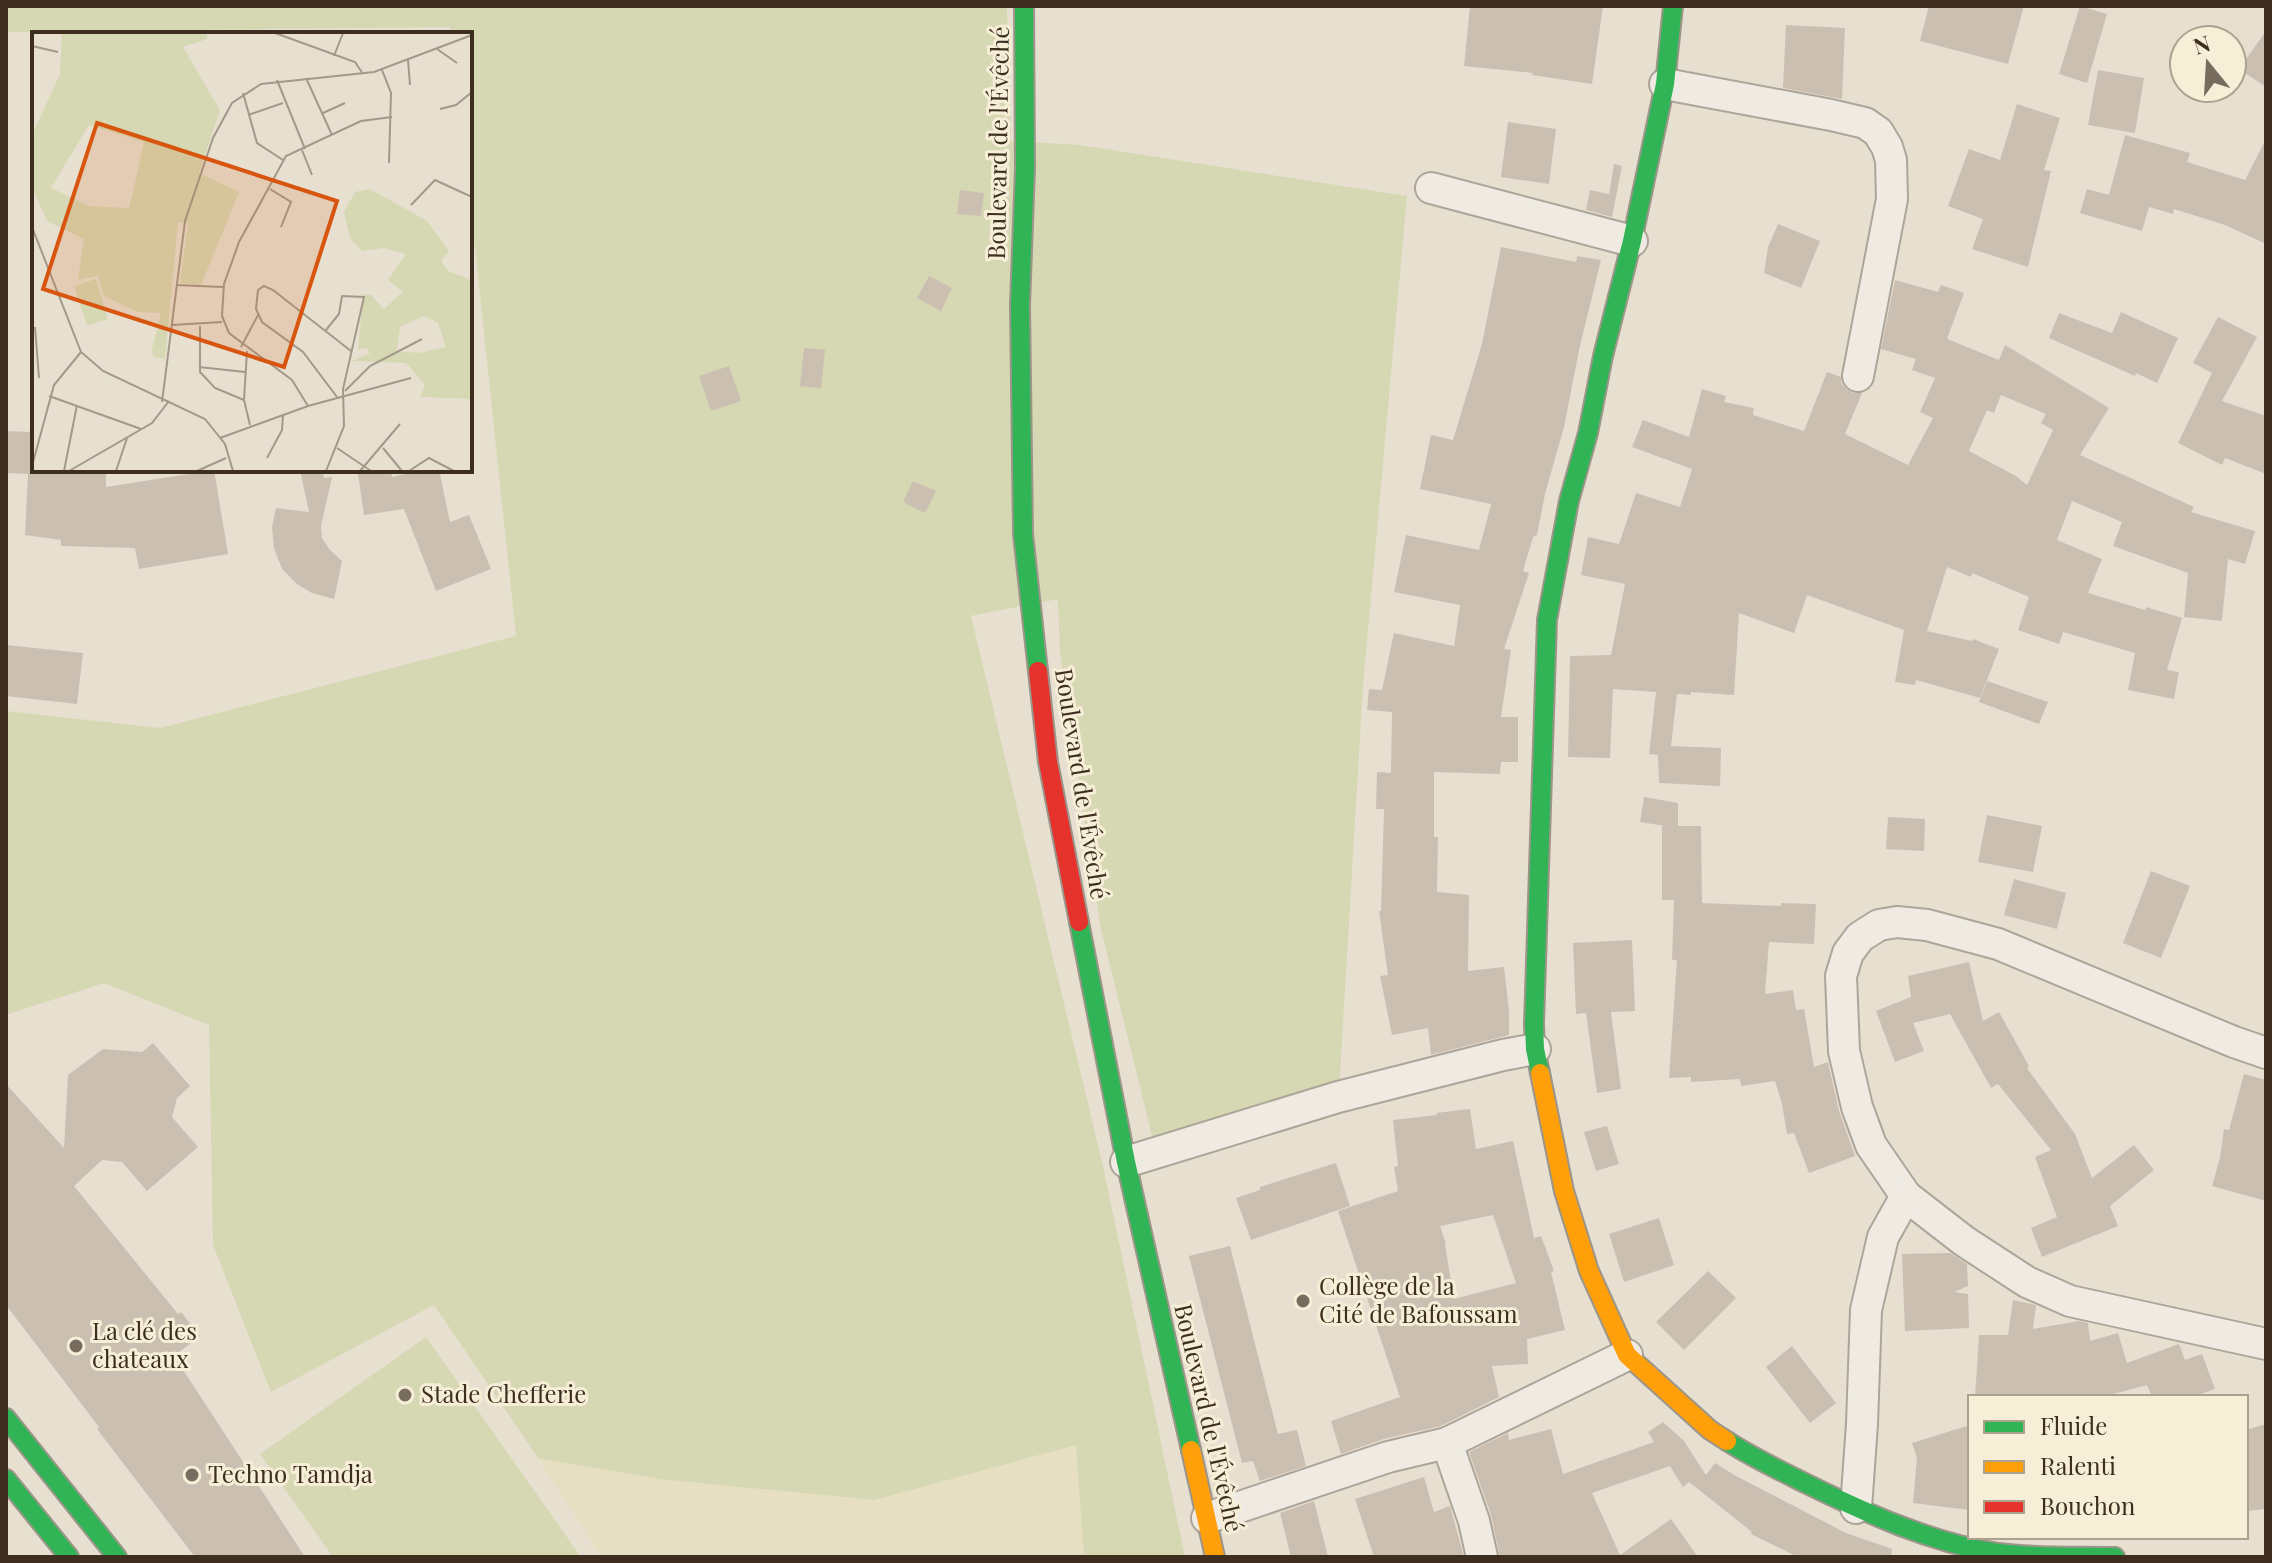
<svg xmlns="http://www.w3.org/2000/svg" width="2272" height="1563" font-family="'Playfair Display',serif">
  <rect width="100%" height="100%" fill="#e7e0d1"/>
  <polygon fill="#e6dfc2" points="1076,1445 1084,1557 601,1557 538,1458 660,1479 874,1500"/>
  <g fill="#d6d7b3">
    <polygon points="6,6 1007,6 1011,141 1080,145 1407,196 1363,686 1339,1091 1153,1140 1100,925 1060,652 1058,599 971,616 1103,1166 1185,1557 1084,1557 1076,1445 874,1500 660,1479 538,1458 434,1305 271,1392 213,1245 209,1025 104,983 6,1015 6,711 160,728 516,636 470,200 470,34 452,34 450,27 6,32"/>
    <polygon points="426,1337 581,1557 333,1557 260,1454"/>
  </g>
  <g fill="#cbbfb2" fill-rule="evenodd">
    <polygon points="1470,6 1603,6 1592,84 1532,75 1533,73 1464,66"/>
    <polygon points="1929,6 2024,6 2008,64 1920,41"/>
    <polygon points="2080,6 2107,14 2087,83 2059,74"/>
    <polygon points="1786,25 1845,28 1842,99 1783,88"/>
    <polygon points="2266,31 2266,87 2239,69"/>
    <polygon points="2098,70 2144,78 2135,133 2088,125"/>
    <polygon points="2017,104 2060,118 2044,170 2051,171 2028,267 1972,249 1983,219 1948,206 1969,149 2000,160"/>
    <polygon points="1508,122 1556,129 1549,184 1501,177"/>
    <polygon points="2125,135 2190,153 2187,162 2245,180 2266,139 2266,244 2225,225 2174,209 2173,214 2149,207 2142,231 2080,213 2087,189 2109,195"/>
    <polygon points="1614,164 1622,166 1612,217 1586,210 1590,190 1609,194"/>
    <polygon points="960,190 984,193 981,216 957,214"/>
    <polygon points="1778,224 1820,241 1801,288 1764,273 1768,247"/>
    <polygon points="1501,247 1576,262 1577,256 1601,260 1579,350 1564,427 1545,494 1537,535 1533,537 1523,571 1529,573 1504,649 1511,650 1501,717 1518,717 1518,762 1501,762 1500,774 1434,772 1434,837 1438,837 1437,892 1469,895 1468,971 1504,967 1509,1011 1509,1035 1431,1055 1428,1028 1392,1035 1380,976 1388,975 1379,911 1381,911 1384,809 1376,809 1377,772 1391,773 1392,712 1367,710 1369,689 1382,690 1394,633 1454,646 1460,605 1394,592 1406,535 1479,550 1491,504 1420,489 1431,435 1453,440 1482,344"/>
    <polygon points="929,276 952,288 941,311 917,298"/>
    <path d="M1895,280L1938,292L1941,285L1964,293L1947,339L1999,360L2005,345L2109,408L2080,455L2194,507L2191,512L2255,531L2245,564L2228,559L2222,621L2184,617L2188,573L2113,546L2122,522L2072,501L2057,540L2102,559L2088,593L2145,610L2146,607L2182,618L2167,670L2179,672L2174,699L2128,690L2135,653L2063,632L2059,644L2018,630L2029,597L1972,573L1971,577L1947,567L1927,631L1972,641L1973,639L1999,649L1980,698L1916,680L1915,685L1895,682L1904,630L1807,595L1794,633L1739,613L1734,695L1691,692V695L1677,694L1671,746L1721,748L1720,786L1659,783L1658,755L1649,754L1656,692L1613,689L1610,758L1568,757L1570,656L1611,655L1625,584L1581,575L1588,537L1619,544L1636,493L1680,507L1692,469L1632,447L1643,420L1689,437L1702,389L1726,396L1724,402L1754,408L1753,415L1804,431L1827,372L1841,377V383L1847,390L1854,393H1862L1845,434L1908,465L1933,418L1920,412L1935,378L1912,370L1916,359L1881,349ZM2001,395L2046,414L2041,423L2053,430L2027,485L2016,476L1969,451L1987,410L1994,413Z"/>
    <polygon points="2121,312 2178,338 2157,383 2136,373 2135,376 2049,338 2059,313 2112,333"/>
    <polygon points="2218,317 2257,337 2222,401 2266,416 2266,474 2225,458 2222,465 2178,443 2212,373 2193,363"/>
    <polygon points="804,348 825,350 821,388 800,386"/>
    <polygon points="729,366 741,401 711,411 699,376"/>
    <polygon points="6,431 32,432 30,470 106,470 106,487 214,470 228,554 139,569 135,548 61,546 61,540 25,535 28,474 6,473"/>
    <polygon points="300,470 322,470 324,478 332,477 321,526 322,538 330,550 342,561 334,599 312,593 297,584 282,569 274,548 272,527 276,508 309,512"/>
    <polygon points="383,470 391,470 392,477 424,470 439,470 450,522 469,515 491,569 436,591 404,509 364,515 358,474"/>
    <polygon points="913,481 936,491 925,513 903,502"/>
    <polygon points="6,645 83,653 77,704 6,696"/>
    <polygon points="1987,681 2048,702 2039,724 1979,702"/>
    <polygon points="1644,797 1678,803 1678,826 1701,826 1702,903 1781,906 1781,903 1816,904 1814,944 1769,942 1765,994 1793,990 1796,1010 1804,1009 1814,1067 1828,1062 1839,1111 1855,1156 1809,1173 1794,1133 1787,1134 1782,1104 1775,1081 1741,1086 1740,1079 1691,1082 1691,1077 1669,1078 1677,960 1672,960 1674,900 1662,900 1662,826 1665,826 1640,822"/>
    <polygon points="1987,815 2042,826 2033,872 1978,862"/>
    <polygon points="1888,817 1925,819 1924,851 1886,849"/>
    <polygon points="2151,871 2190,886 2161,958 2123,943"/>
    <polygon points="2014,879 2066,893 2057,929 2004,915"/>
    <polygon points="1632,940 1635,1011 1611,1012 1621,1089 1597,1093 1586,1013 1576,1014 1573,943"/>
    <polygon points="1969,962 1983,1021 1999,1012 2029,1066 2027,1068 2075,1134 2092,1178 2134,1145 2154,1170 2110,1206 2118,1226 2042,1257 2031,1228 2057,1217 2035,1157 2051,1150 1998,1084 1991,1088 1950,1014 1913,1023 1924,1051 1895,1062 1876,1011 1911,997 1908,976"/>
    <polygon points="153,1043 190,1086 177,1098 172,1117 198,1147 147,1191 122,1162 102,1160 74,1186 178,1314 181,1312 200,1336 174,1356 305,1557 195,1557 97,1429 99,1427 6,1305 6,1084 64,1148 68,1075 103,1049 142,1052"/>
    <polygon points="2244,1074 2266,1080 2266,1201 2212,1186 2220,1158 2224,1129 2229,1130"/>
    <path d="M1470,1109L1476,1149L1513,1141L1534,1238L1541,1236L1554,1271L1551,1272L1565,1330L1527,1339L1528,1364L1492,1366L1499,1397L1441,1426L1384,1439L1341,1454L1331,1421L1400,1397L1338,1211L1398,1191L1394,1167L1398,1166L1393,1120L1437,1115L1436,1113ZM1493,1215L1516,1283L1454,1299L1445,1245L1446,1244L1440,1226Z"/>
    <polygon points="1607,1126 1619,1164 1596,1171 1584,1132"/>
    <polygon points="1336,1163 1350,1206 1251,1240 1236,1198 1260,1190 1260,1187"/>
    <polygon points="1659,1218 1674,1265 1624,1282 1609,1234"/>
    <polygon points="1230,1246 1278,1434 1297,1430 1306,1466 1260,1481 1253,1461 1242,1463 1189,1256"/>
    <polygon points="1950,1253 1967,1264 1968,1286 1954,1292 1968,1294 1969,1328 1905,1331 1902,1254"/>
    <polygon points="1708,1271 1736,1298 1684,1350 1656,1322"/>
    <polygon points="2013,1300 2036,1305 2033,1329 2079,1321 2088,1323 2090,1341 2118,1333 2127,1363 2179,1344 2185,1360 2202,1354 2215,1389 2193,1397 2152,1397 2147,1385 2102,1397 1975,1397 1979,1335 2008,1335"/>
    <polygon points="1792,1346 1836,1403 1810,1423 1766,1367"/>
    <polygon points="1663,1422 1684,1441 1706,1475 1715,1463 1736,1476 1846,1533 1892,1549 1891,1555 1894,1557 1798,1557 1751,1534 1752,1532 1689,1482 1683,1487 1670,1466 1592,1493 1620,1555 1671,1519 1698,1557 1500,1557 1491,1515 1469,1452 1508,1433 1509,1440 1551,1429 1563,1474 1654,1442 1648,1432"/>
    <polygon points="2266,1424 2266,1509 2246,1511 2246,1430"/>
    <polygon points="1970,1425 1970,1510 1913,1503 1917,1458 1912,1443"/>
    <polygon points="1424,1477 1434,1512 1450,1506 1464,1557 1374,1557 1355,1499"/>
    <polygon points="1314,1501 1328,1557 1291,1557 1280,1513"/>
  </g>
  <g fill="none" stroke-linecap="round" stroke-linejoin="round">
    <g stroke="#ada599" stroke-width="34">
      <g id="street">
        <polyline points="1665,84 1831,115 1865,123 1878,132 1887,147 1891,160 1892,199 1858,376"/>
        <polyline points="1431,188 1632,241"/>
        <polyline points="2266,1053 2234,1042 1998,944 1927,925 1897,922 1879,925 1860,937 1848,953 1841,976 1844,1051 1857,1107 1871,1145 1906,1196 1964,1241 2027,1282 2070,1301 2266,1344"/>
        <polyline points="1126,1162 1338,1097 1503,1055 1535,1049"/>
        <polyline points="1447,1443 1474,1521 1482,1557"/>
        <polyline points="1856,1508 1862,1424 1866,1310 1883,1237 1906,1196"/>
        <polyline points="1207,1518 1388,1457 1447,1443 1627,1355"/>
      </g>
    </g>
    <g stroke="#9c958a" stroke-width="22">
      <g id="fast">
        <polyline points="1024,6 1025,168 1020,305 1023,534 1038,671"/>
        <polyline points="1079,922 1126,1162 1191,1450"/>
        <polyline points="1540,1073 1535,1049 1534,1024 1547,620 1569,501 1588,433 1603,356 1632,241 1665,84 1673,6"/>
        <polyline points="6,1418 117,1557"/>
        <path d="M1727,1441C1753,1458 1781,1471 1809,1485C1868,1514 1932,1543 1998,1553C2036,1558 2077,1556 2115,1557"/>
        <polyline points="6,1479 69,1557"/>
      </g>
    </g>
    <g stroke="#9c958a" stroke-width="22">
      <g id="slow">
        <polyline points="1540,1073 1564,1191 1589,1271 1627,1355 1710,1430 1727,1441"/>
        <polyline points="1191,1450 1215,1557"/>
      </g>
    </g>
    <g stroke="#9c958a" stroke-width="22">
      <polyline id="jam" points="1038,671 1048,762 1079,922"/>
    </g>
    <use href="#street" stroke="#efebe3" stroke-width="30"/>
    <use href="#fast" stroke="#30b455" stroke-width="18"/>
    <use href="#slow" stroke="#ff9f0a" stroke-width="18"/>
    <use href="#jam" stroke="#e5322d" stroke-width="18"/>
  </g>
  <g fill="#786c5e" stroke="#f7eed8" stroke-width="3">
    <circle cx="1303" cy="1301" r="8"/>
    <circle cx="76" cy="1346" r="8"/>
    <circle cx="405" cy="1395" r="8"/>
    <circle cx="192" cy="1475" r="8"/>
  </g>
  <g text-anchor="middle" stroke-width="6" stroke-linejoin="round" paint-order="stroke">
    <g font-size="24" fill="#3d2e20" stroke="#f7eed8">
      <text transform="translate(999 143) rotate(-89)" y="8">Boulevard de l'Évêché</text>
      <text transform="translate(1081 784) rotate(81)" y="8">Boulevard de l'Évêché</text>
      <text transform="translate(1208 1418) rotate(77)" y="8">Boulevard de l'Évêché</text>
    </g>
    <g font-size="24" fill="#3d2e20" stroke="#f7eed8" text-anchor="start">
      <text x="1319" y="1295">Collège de la<tspan x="1319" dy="28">Cité de Bafoussam</tspan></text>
      <text x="92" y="1340">La clé des<tspan x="92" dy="28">chateaux</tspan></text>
      <text x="421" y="1403">Stade Chefferie</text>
      <text x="208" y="1483">Techno Tamdja</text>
    </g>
  </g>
  <g transform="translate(32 32)">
    <rect width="440" height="440" fill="#e7e0d1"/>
    <path d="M30,1H175V7L151,15L188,78L167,141L207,160L169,253L148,251L156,191L146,190L133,327L121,325L120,317L129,281L106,280L72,264L66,244L46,248L52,207L15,189L0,155V103L28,42ZM57,93L112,110L97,176L57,174L19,156ZM338,157L395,189L417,219L409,229L416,239L440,248V367L388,365L393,353L374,331L320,329L338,321L335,316L326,318L331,262L339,263L352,277L371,260L356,248L374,222L352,216L330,219L318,206L312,180L323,160ZM392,284L406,291L414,315L387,321L365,319L368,295ZM64,247L76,287L55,294L42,254Z" fill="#d6d7b3" fill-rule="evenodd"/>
    <path fill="none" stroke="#a3998a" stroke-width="2" d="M243,1L323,30L331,42M341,1H383M0,14L26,20M405,17L425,31M302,24L311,1M376,28L378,53M350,38L359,61L357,131M274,46L300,103M245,48L273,117M211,61L225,111L251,128M408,77L424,73L440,60M291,81L313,71M216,83L251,71M270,118L280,143M238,157L259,170L249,195M379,173L403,148L440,165M0,195L49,320L71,339L173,387L193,412L201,439M144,253L191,255M140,293L190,290M168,294V340L183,356L212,368L218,393M3,295L7,346M294,298L307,282L310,264L332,265L311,357L312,394L294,439M209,315L226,283M167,335L213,340M313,359L338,334L390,307M17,364L109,397M305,365L271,320L230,290L224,277L226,258L232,254L241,258L319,319M212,368L215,319M130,370L153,189L181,106L200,71L229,52L342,40L440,3M276,374L260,348L197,301L190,284L192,252L207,210L254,124L329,89L360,85M188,406L276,374L379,346M305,416L339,439M351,416L370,439M235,426L250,398L251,383M0,434L22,353L49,320M32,439L45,373M37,439L120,391L137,369M84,439L95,406M165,439L194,426M328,439L368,392M377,439L397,426L422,439"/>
    <path fill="#d7550e" fill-opacity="0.15" stroke="#d7550e" stroke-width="4" d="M65,91L305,169L252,335L11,257Z"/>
    <rect width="440" height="440" fill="none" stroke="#3d2e20" stroke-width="4"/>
  </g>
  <rect width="2272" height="1563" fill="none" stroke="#3d2e20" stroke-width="16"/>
  <rect x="1968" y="1395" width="280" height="144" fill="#f7eed8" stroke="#ada18e" stroke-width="2"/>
  <rect x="1984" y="1421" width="40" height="12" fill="#30b455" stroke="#ada18e" stroke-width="2"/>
  <text x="2040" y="1435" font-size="24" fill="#3d2e20">Fluide</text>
  <rect x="1984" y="1461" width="40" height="12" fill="#ff9f0a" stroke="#ada18e" stroke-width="2"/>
  <text x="2040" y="1475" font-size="24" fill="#3d2e20">Ralenti</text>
  <rect x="1984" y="1501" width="40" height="12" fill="#e5322d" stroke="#ada18e" stroke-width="2"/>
  <text x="2040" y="1515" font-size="24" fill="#3d2e20">Bouchon</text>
  <g transform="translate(2208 64) rotate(342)"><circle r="38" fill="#f7eed8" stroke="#ada18e" stroke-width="2"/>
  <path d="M0-6L14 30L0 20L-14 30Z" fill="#786c5e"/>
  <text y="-12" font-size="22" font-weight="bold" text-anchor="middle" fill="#3d2e20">N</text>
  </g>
</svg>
